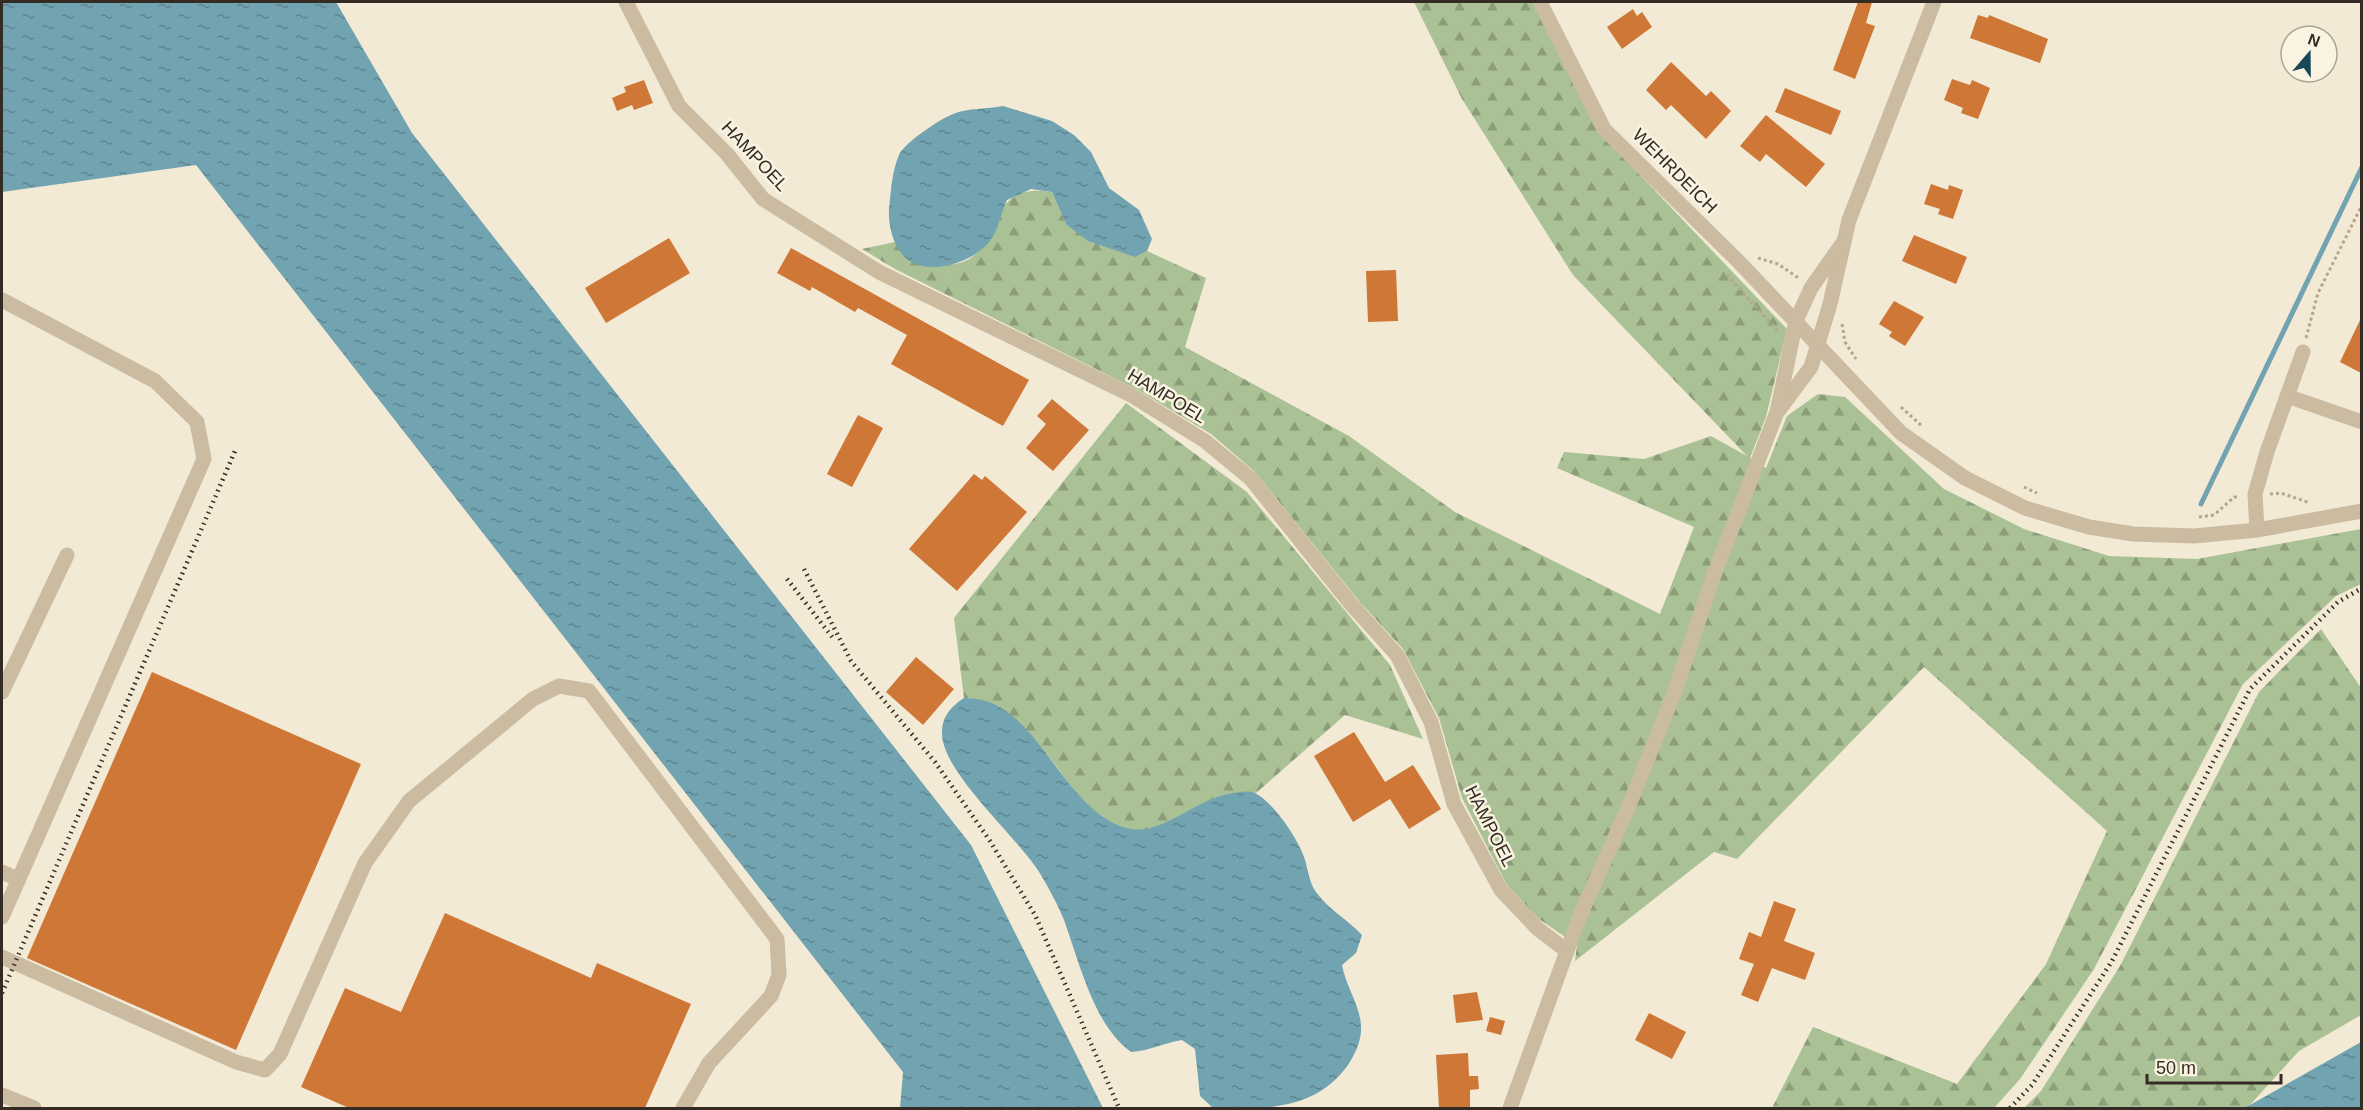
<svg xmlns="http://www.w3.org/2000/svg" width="2363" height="1110" font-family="Arial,sans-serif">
  <defs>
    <pattern id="forest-firs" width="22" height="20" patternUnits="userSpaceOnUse" patternTransform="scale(1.5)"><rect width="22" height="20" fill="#aac195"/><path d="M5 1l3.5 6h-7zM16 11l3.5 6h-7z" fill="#8b9d79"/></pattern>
    <pattern id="water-ripples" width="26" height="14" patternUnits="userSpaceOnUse" patternTransform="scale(1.5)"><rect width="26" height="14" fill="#72a3b1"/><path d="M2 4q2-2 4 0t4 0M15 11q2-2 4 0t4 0" fill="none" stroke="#5e8590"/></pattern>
  </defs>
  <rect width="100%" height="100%" fill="#f2ead5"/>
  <g fill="url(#forest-firs)">
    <path d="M1414,2H1533L1600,133L1787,329L1766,417L1750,458L1766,468L1787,416L1818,394L1845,397L1944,489L2024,529L2109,556L2197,559L2361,529V584L2336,596L2243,684L2094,969L2020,1079L1994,1108H1772L1813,1027L1957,1084L2046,964L2107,831L1924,667L1737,859L1714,852L1575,961L1577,945L1539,919L1507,885L1462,798L1439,718L1403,649L1359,601L1255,472L1211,434L1136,389L895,269L862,249L895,242L907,259C920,261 936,266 949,265C1010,259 977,180 1052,192L1066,224L1135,257L1147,251L1206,278L1185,347L1349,436L1455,512L1660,614L1694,527L1557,468L1564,452L1644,459L1711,436L1747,456L1573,275L1462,99Z"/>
    <path d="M1126,403L1247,492L1390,665L1423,739L1345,715L1256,793C1201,783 1166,846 1119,826C1077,808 1061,765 1030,735C1022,727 1010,721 1001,714C988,705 980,697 964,698L954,618Z"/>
    <polygon points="2321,629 2361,688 2361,1015 2299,1051 2250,1105 2243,1108 2024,1108 2041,1091 2120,966 2259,692"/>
  </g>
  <g fill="url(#water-ripples)">
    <polygon points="2,2 336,2 412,133 971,845 1103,1108 900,1108 903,1072 196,165 2,192"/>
    <path d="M1003,106L1052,121L1074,135L1091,152L1109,188L1139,210L1152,239L1147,251L1135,257L1088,241L1066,224L1052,192L1031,189L1007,200C1001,212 999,228 992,238C977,262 930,277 907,259C893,248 888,225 889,209C891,191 892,171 899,155C904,143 940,119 953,114C967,108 988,109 1003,106Z"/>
    <path d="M964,698C1034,695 1058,802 1120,826C1159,842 1191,799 1233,793C1240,792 1248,790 1255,793C1273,802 1298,839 1304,857C1308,868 1309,883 1316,892C1328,909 1347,919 1362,935L1356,953L1342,965C1346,987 1360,1005 1361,1026C1362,1040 1355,1054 1348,1065C1315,1110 1269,1109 1213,1108L1200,1096L1195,1049L1182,1040C1164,1043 1149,1051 1131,1052C1094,1026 1079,961 1064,920C1058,905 1049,889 1041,875C1020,839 943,774 942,734C941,718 951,706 964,698Z"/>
    <polygon points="2361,1042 2361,1108 2243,1108 2250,1105"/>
  </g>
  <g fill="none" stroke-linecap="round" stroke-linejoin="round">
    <polyline stroke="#72a3b1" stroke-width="5" points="2201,504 2362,167"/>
  </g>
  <g fill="#ce7737">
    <polygon points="1858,2 1872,2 1866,23 1875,26 1855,79 1833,70"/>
    <polygon points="1633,9 1637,16 1642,12 1652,27 1622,49 1607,27"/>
    <polygon points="1978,15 1988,18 1989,15 2048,39 2040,63 1970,38"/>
    <polygon points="1671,62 1706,96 1711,91 1731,111 1706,139 1671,105 1666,110 1646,90"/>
    <polygon points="1952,79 1970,85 1972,80 1990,88 1978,119 1961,113 1963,108 1944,100"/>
    <polygon points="644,80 653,103 634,110 632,105 617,111 612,98 626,92 624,87"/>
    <polygon points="1785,88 1841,111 1831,135 1775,112"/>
    <polygon points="1766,115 1825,164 1806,187 1766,154 1760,162 1740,146"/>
    <polygon points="1931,184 1948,190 1949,185 1963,190 1953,219 1938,214 1940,209 1924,204"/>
    <polygon points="1914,235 1967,257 1956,284 1902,261"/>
    <polygon points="669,238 690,273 606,323 585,288"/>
    <polygon points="791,248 1029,380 1003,426 891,364 907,335 858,308 855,312 812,287 810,291 777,273"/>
    <polygon points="1396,270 1398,321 1368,322 1366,271"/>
    <polygon points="1894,301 1924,317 1905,346 1889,336 1892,332 1879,324"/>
    <polygon points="2361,318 2361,373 2340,362"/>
    <polygon points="1052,399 1089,430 1053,471 1026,448 1046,424 1037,416"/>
    <polygon points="858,415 883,428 852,487 827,474"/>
    <polygon points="974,474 982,480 985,476 1027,512 957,591 909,549"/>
    <polygon points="916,657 954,689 923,725 886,692"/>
    <polygon points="152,672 361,764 236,1050 27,958"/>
    <polygon points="1354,732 1385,782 1413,765 1441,809 1409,829 1390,799 1353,822 1314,756"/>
    <polygon points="1774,901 1796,909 1784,941 1815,953 1805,980 1772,968 1758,1002 1741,995 1754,964 1739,959 1749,932 1761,937"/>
    <polygon points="445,913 591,978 597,963 691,1004 645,1108 349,1108 301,1087 345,988 401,1012"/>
    <polygon points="1477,992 1483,1020 1456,1023 1453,995"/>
    <polygon points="1649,1013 1686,1032 1672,1059 1635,1040"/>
    <polygon points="1490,1017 1505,1021 1501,1035 1486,1031"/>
    <polygon points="1468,1053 1469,1076 1478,1076 1479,1089 1470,1090 1470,1107 1439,1108 1436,1055"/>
  </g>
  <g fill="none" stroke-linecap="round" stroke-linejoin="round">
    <g stroke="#b6a58b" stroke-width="3" stroke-dasharray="3 3" stroke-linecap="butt">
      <polyline points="1758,258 1778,264 1800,279"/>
      <polyline points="1727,275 1777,330"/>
      <polyline points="1842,324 1845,342 1856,359"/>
      <polyline points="2306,338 2318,293 2362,205"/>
      <polyline points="1901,407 1923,427"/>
      <polyline points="2024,487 2037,493"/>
      <polyline points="2270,494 2281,493 2310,503"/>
      <polyline points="2199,517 2214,515 2234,497 2240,497"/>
    </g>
    <g stroke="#cabba1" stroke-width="15">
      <polyline points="626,2 679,106 727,154 763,199 879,272 1131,395 1205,441 1251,479 1351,604 1397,655 1431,722 1454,804 1501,890 1538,929 1567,951"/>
      <polyline points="1540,2 1604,129 1740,263 1901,433 1965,478 2025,508 2089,527 2133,534 2194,536 2257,530 2362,511"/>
      <polyline points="2,300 155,381 197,422 204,459 2,917"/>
      <polyline points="2287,396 2362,422"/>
      <polyline points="1779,410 1811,367 1830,304 1849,220 1934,2"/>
      <polyline points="2257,530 2255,494 2267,452 2303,352"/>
      <polyline points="2,692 67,555"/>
      <polyline points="2,872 18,879"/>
      <polyline points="2,957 236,1062 265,1070 280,1054 365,863 409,801 533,699 559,686 589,691 777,939 779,975 771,996 709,1063 683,1108"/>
      <polyline points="2,1095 34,1108"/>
      <polyline points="1510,1108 1579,918 1627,810 1675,691 1714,575 1777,412 1796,321 1811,288 1842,244"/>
    </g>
    <g stroke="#342c24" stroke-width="4.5" stroke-dasharray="1.5 4.5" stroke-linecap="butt">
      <polyline points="804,569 851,661 935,762 990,841 1035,915 1119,1108"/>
      <polyline points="787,579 833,638"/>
      <polyline points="2,993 235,451"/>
      <polyline points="2010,1108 2032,1085 2112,961 2250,689 2338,602 2362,588"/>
    </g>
  </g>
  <g text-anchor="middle" stroke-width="5" stroke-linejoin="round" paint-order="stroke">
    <g font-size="18" fill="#342c24" stroke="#faf3e1">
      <text transform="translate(755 156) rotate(47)" y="6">HAMPOEL</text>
      <text transform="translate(1675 171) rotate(45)" y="6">WEHRDEICH</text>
      <text transform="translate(1167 396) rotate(31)" y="6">HAMPOEL</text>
      <text transform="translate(1490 826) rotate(63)" y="6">HAMPOEL</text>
    </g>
  </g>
  <rect width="2363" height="1110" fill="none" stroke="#342c24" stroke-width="6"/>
  <g transform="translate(2309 54) rotate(20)"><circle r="28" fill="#faf3e1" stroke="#aba395" stroke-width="1.5"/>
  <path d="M0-4.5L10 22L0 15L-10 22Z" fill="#184757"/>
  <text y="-9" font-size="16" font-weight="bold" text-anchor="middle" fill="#342c24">N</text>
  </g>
  <path d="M2147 1074v9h134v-9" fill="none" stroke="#342c24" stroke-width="3"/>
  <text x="2156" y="1074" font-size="18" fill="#342c24" stroke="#faf3e1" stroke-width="4.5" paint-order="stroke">50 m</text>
</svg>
